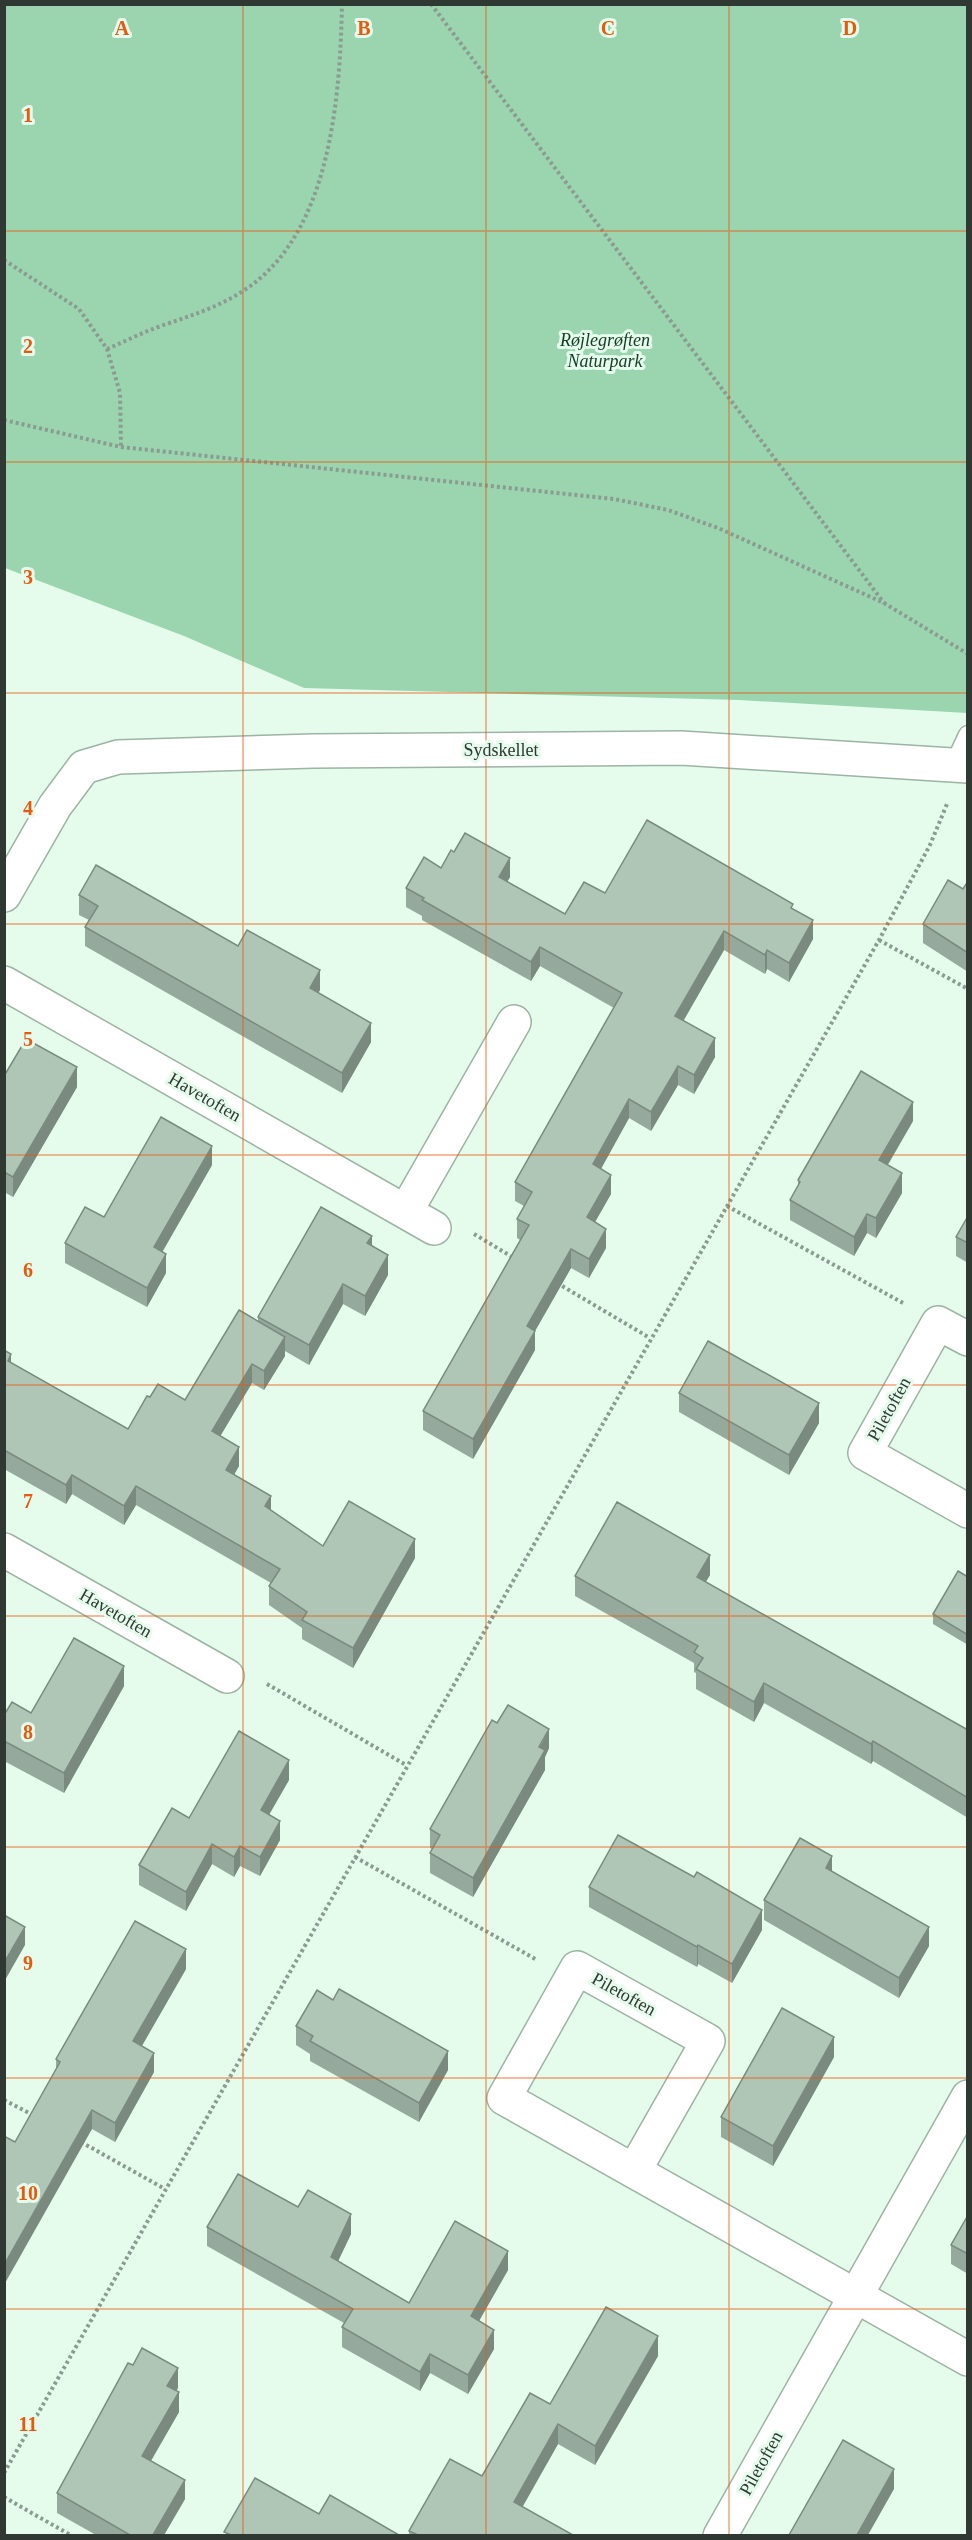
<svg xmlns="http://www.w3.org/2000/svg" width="972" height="2540" font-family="'Times New Roman',serif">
  <rect width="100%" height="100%" fill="#e5fced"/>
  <polygon fill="#9bd5af" points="4,5 967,5 967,713 739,700 304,688 184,636 5,568"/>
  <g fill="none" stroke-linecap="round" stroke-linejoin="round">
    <g stroke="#9db3a4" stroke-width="21">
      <polyline id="service" points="954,765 968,735"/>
    </g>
    <g stroke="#9db3a4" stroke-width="36">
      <g id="minor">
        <polyline points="4,895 55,806 84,767 118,757 313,751 681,748 968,766"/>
        <polyline points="4,983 434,1228"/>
        <polyline points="406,1211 514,1022"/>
        <polyline points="968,1339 938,1323 865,1453 968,1511"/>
        <polyline points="4,1550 227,1676"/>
        <polyline points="634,2171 708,2041 577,1968 504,2098 968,2359"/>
        <polyline points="720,2536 968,2097"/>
      </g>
    </g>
    <g stroke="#8b9b91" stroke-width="4" stroke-dasharray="3 3" stroke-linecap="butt">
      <polyline points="431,4 884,603"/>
      <polyline points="4,260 79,309 107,349 120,393 121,447"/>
      <path d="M107,349C124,342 141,333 158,327C189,316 218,308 246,289C331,232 340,97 342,4"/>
      <polyline points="4,420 121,447 614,499 668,510 718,528 884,603 968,654"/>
      <polyline points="879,940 968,989"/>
      <polyline points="727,1206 903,1303"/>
      <polyline points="474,1234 514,1258"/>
      <polyline points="557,1283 650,1338"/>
      <polyline points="267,1684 406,1765"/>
      <polyline points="355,1857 537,1960"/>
      <polyline points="4,2100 33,2115"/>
      <polyline points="81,2142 165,2189"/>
      <polyline points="4,2473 879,940 930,845 947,804"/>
      <polyline points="4,2497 72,2536"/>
    </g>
    <use href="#service" stroke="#fff" stroke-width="18"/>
    <use href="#minor" stroke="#fff" stroke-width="33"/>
  </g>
  <g fill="#96a99d">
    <polygon points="454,852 510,877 507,882 565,914 605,893 793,909 813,939 789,982 767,969 765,974 724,950 684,1020 715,1057 694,1094 678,1085 651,1131 629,1118 601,1169 611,1194 595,1222 606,1248 589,1278 571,1268 535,1331 535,1350 473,1459 423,1430 423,1411 520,1240 517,1238 517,1219 524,1206 515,1201 515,1182 614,1008 540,966 531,981 422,920 422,916 406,907 406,888 441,868"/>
    <polygon points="968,881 968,972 923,943 923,924 963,889"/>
    <polygon points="79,895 238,946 320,990 318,993 371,1042 342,1093 85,946 85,927 89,920 79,915"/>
    <polygon points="4,1076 77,1087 13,1197 4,1192"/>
    <polygon points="913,1121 888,1165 902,1193 876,1238 867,1233 854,1256 790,1220 790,1200 798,1186 798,1180"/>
    <polygon points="212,1165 163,1251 166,1273 147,1307 65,1263 65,1243 104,1217"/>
    <polygon points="968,1216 968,1263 956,1256 956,1237"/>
    <polygon points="372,1245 388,1275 365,1316 343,1304 309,1365 285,1351 285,1356 264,1390 252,1383 220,1436 239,1466 234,1474 271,1510 323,1546 415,1558 353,1668 302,1639 302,1628 269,1605 269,1586 271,1583 136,1505 124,1525 72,1494 66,1504 4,1469 4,1350 11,1363 128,1429 150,1397 185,1400 258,1321 258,1317"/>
    <polygon points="679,1393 819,1423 789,1475 679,1412"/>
    <polygon points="710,1575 705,1582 968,1730 968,1818 873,1761 871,1764 764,1703 754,1722 696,1689 696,1673 694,1672 694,1663 575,1596 575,1576"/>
    <polygon points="968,1577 968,1645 933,1624 933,1614"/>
    <polygon points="124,1686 64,1793 4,1761 4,1715 31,1713"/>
    <polygon points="497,1723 549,1748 545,1757 545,1770 473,1897 430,1873 430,1853 432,1849 430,1848 430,1829"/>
    <polygon points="289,1780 269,1814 280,1840 260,1876 240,1866 234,1877 212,1864 186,1911 139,1885 139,1865 189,1818"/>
    <polygon points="832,1871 929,1946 899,1998 764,1920 764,1900"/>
    <polygon points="589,1887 762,1930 732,1983 698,1964 697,1967 589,1907"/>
    <polygon points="186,1969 142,2046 154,2072 115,2142 92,2129 15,2142 56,2070 56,2059"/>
    <polygon points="333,2000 448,2070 419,2122 310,2061 310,2054 296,2045 296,2026"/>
    <polygon points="834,2057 773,2166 721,2137 721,2117"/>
    <polygon points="298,2207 351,2234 338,2261 409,2303 508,2270 479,2321 494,2349 468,2394 430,2373 420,2391 342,2347 342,2327 344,2323 207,2246 207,2227"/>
    <polygon points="968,2215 968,2274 951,2264 951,2245"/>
    <polygon points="658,2356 595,2465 558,2444 522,2507 573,2535 409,2535 409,2531 482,2476 550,2404"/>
    <polygon points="178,2388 176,2391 179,2412 151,2461 185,2499 164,2535 96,2535 57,2513 57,2493"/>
  </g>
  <g fill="#7a8a7f">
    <polygon points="510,858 510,877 499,896 499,877"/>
    <polygon points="813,920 813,939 789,982 789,963"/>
    <polygon points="724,931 724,950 675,1035 675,1016"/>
    <polygon points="540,947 540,966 531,981 531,962"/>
    <polygon points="767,950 767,969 765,974 765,955"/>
    <polygon points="320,970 320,990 310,1007 310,988"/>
    <polygon points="371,1023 371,1042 342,1093 342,1073"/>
    <polygon points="715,1038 715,1057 694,1094 694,1075"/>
    <polygon points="678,1066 678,1085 651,1131 651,1112"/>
    <polygon points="77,1067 77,1087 13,1197 13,1177"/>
    <polygon points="629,1099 629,1118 593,1183 593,1164"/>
    <polygon points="913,1102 913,1121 879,1179 879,1160"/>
    <polygon points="212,1146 212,1165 154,1266 154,1247"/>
    <polygon points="902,1173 902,1193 876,1238 876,1218"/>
    <polygon points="611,1175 611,1194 587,1236 587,1217"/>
    <polygon points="867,1214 867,1233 854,1256 854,1237"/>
    <polygon points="606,1229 606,1248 589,1278 589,1259"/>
    <polygon points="372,1236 372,1256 367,1243"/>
    <polygon points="571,1249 571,1268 535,1331 535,1350 473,1459 473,1439 527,1326"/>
    <polygon points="166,1254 166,1273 147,1307 147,1288"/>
    <polygon points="388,1255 388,1275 365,1316 365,1296"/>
    <polygon points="343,1284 343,1304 309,1365 309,1345"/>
    <polygon points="285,1337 285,1356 264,1390 264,1371"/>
    <polygon points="11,1354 11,1373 8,1361"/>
    <polygon points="252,1364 252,1383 212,1450 212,1431"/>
    <polygon points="819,1403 819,1423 789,1475 789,1455"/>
    <polygon points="239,1447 239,1466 226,1489 226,1470"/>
    <polygon points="72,1475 72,1494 66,1504 66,1485"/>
    <polygon points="136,1486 136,1505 124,1525 124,1506"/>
    <polygon points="271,1496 271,1515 265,1506"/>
    <polygon points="415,1539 415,1558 353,1668 353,1648"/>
    <polygon points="710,1555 710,1575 697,1597 697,1577"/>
    <polygon points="124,1666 124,1686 64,1793 64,1773"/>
    <polygon points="764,1683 764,1703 754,1722 754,1702"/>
    <polygon points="549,1729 549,1748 545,1757 545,1770 473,1897 473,1878"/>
    <polygon points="873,1741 873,1761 871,1764 871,1744"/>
    <polygon points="289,1760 289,1780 261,1829 261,1810"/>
    <polygon points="280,1821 280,1840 260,1876 260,1857"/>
    <polygon points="212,1844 212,1864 186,1911 186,1892"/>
    <polygon points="240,1846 240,1866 234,1877 234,1857"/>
    <polygon points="832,1856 832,1876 826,1868"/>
    <polygon points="762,1910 762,1930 732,1983 732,1964"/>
    <polygon points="25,1927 25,1945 4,1982 4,1963"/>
    <polygon points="929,1927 929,1946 899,1998 899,1978"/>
    <polygon points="698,1945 698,1964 697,1967 697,1947"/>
    <polygon points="186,1949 186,1969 133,2061 133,2041"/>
    <polygon points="834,2037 834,2057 773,2166 773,2146"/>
    <polygon points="448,2051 448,2070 419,2122 419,2103"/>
    <polygon points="154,2053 154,2072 115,2142 115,2123"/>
    <polygon points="92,2110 92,2129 4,2285 4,2265"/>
    <polygon points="351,2214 351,2234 331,2276 331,2257"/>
    <polygon points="508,2251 508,2270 471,2335 471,2316"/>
    <polygon points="494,2330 494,2349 468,2394 468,2375"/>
    <polygon points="658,2336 658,2356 595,2465 595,2446"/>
    <polygon points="430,2354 430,2373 420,2391 420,2372"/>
    <polygon points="178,2368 178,2388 167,2406 167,2386"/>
    <polygon points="179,2392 179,2412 142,2476 142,2456"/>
    <polygon points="558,2424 558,2444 514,2522 514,2502"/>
    <polygon points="894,2469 894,2489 868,2535 857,2535"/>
    <polygon points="185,2480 185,2499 164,2535 153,2535"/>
  </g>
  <g fill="#afc5b6" stroke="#7a8a7f" stroke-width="1.5">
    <polygon points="647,820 793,904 791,908 813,920 789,963 767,950 765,955 724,931 675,1016 715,1038 694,1075 678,1066 651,1112 629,1099 593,1164 611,1175 587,1217 606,1229 589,1259 571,1249 527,1326 535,1331 473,1439 423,1411 529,1225 517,1219 532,1192 515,1182 622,993 540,947 531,962 422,900 424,898 406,888 424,857 441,868 451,850 454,852 465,833 510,858 499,877 565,914 584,882 605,893"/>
    <polygon points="96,865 238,946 247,930 320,970 310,988 371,1023 342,1073 85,927 98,906 79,895"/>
    <polygon points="948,880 963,889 968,881 968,953 923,924"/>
    <polygon points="26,1039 77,1067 13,1177 4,1172 4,1076"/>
    <polygon points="861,1071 913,1102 879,1160 902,1173 876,1218 867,1214 854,1237 790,1200 800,1182 798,1180"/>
    <polygon points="161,1117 212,1146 154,1247 166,1254 147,1288 65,1243 85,1207 104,1217"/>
    <polygon points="321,1207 372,1236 367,1243 388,1255 365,1296 343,1284 309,1345 258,1317"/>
    <polygon points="968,1216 968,1243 956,1237"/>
    <polygon points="239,1310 285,1337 264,1371 252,1364 212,1431 239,1447 226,1470 271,1496 265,1506 323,1546 349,1501 415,1539 353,1648 302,1620 307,1612 269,1586 280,1569 136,1486 124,1506 72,1475 66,1485 4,1450 4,1350 11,1354 8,1361 128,1429 147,1396 150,1397 158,1384 185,1400"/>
    <polygon points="708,1341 819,1403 789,1455 679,1393"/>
    <polygon points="617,1502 710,1555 697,1577 968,1730 968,1798 873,1741 871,1744 764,1683 754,1702 696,1669 703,1658 694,1652 698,1646 575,1576"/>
    <polygon points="958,1571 968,1577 968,1635 933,1614"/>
    <polygon points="74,1638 124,1666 64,1773 4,1741 4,1715 12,1702 31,1713"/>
    <polygon points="508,1705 549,1729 539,1747 545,1750 473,1878 430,1853 440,1835 430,1829 492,1720 497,1723"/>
    <polygon points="239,1731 289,1760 261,1810 280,1821 260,1857 240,1846 234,1857 212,1844 186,1892 139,1865 172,1808 189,1818"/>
    <polygon points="618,1835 694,1877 697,1872 762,1910 732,1964 698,1945 697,1947 589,1887"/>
    <polygon points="800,1838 832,1856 826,1868 929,1927 899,1978 764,1900"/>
    <polygon points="4,1915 25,1927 4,1963"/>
    <polygon points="135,1921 186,1949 133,2041 154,2053 115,2123 92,2110 4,2265 4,2136 15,2142 60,2062 56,2059"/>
    <polygon points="339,1989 448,2051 419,2103 310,2041 313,2036 296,2026 317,1990 333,2000"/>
    <polygon points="782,2008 834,2037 773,2146 721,2117"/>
    <polygon points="238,2174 298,2207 308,2190 351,2214 331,2257 409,2303 455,2221 508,2251 471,2316 494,2330 468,2375 430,2354 420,2372 342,2327 353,2309 207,2227"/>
    <polygon points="968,2215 968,2254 951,2245"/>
    <polygon points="606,2307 658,2336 595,2446 558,2424 514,2502 573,2535 418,2535 409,2531 450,2459 482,2476 530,2393 550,2404"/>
    <polygon points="142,2348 178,2368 167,2386 179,2392 142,2456 185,2480 153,2535 130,2535 57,2493 128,2363 133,2365"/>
    <polygon points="843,2440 894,2469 857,2535 858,2535 789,2535"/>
    <polygon points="255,2478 319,2514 330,2495 399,2535 231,2535 224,2532"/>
  </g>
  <path fill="none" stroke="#e8590c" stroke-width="1.5" stroke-opacity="0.55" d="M243,4V2536M486,4V2536M729,4V2536M4,231H968M4,462H968M4,693H968M4,924H968M4,1155H968M4,1385H968M4,1616H968M4,1847H968M4,2078H968M4,2309H968"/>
  <g text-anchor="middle" stroke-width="6" stroke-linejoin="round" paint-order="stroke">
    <g font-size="18" font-style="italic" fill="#153c26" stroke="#e5fced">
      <text x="605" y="346">Røjlegrøften<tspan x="605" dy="21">Naturpark</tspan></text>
    </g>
    <g font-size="18" fill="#2f3832" stroke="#e5fced">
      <text x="501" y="756">Sydskellet</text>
      <text transform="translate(205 1097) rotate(30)" y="6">Havetoften</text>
      <text transform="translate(889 1409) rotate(-61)" y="6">Piletoften</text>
      <text transform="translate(116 1613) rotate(30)" y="6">Havetoften</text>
      <text transform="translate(624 1994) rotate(29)" y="6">Piletoften</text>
      <text transform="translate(761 2463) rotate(-61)" y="6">Piletoften</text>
    </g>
  </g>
  <g font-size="20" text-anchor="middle" font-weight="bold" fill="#e8590c" stroke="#e5fced" stroke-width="6" stroke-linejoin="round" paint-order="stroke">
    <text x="122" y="35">A</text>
    <text x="364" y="35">B</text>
    <text x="608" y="35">C</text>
    <text x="850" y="35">D</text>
    <text x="28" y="122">1</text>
    <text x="28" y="353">2</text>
    <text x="28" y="584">3</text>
    <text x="28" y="815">4</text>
    <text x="28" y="1046">5</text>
    <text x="28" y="1277">6</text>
    <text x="28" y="1508">7</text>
    <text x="28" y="1739">8</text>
    <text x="28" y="1970">9</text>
    <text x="28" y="2200">10</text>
    <text x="28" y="2431">11</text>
  </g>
  <rect width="972" height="2540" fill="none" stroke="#2f3832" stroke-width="12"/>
</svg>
